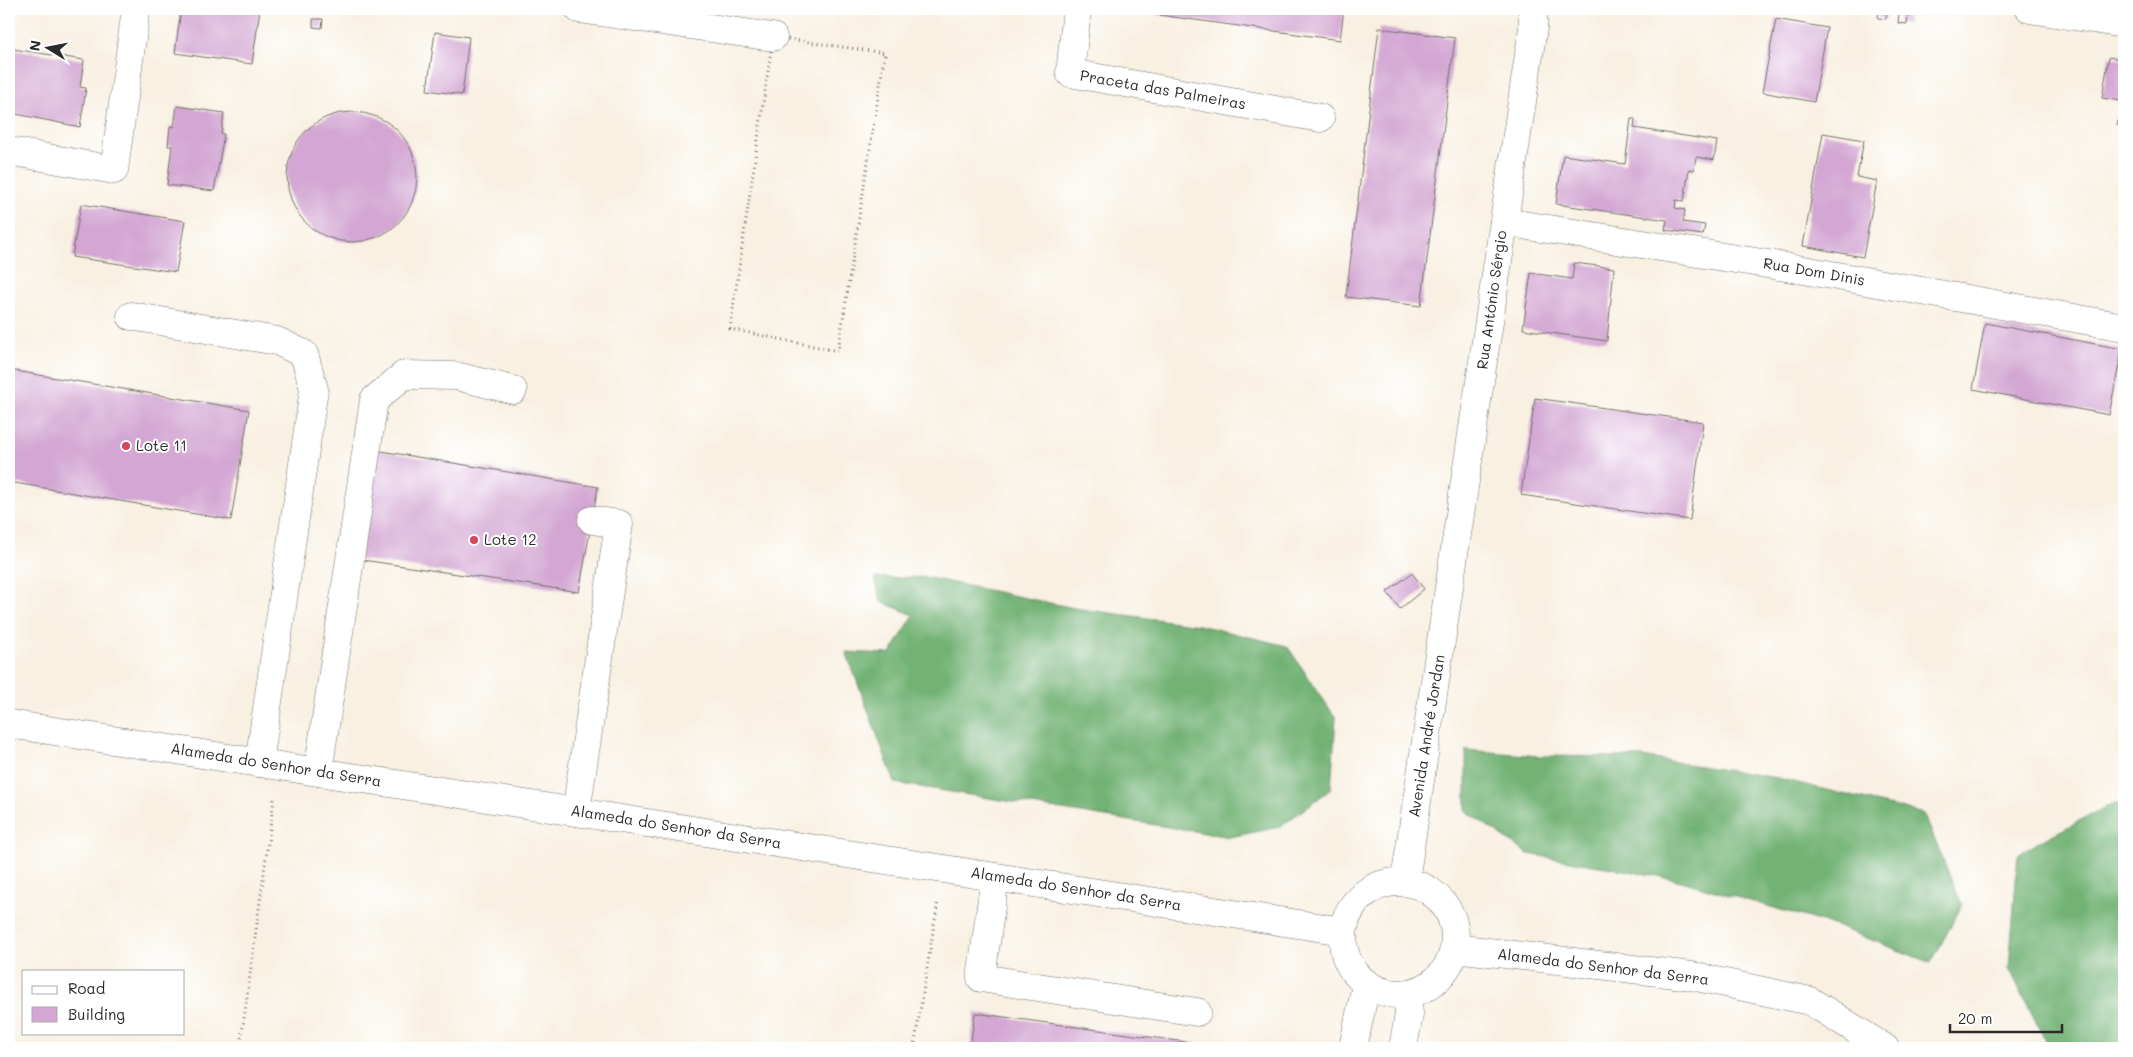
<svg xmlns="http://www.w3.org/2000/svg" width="2133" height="1057" font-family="Mali,sans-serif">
  <rect width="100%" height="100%" fill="#fff"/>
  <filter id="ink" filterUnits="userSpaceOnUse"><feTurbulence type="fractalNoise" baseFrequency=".02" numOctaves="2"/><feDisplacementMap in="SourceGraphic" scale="10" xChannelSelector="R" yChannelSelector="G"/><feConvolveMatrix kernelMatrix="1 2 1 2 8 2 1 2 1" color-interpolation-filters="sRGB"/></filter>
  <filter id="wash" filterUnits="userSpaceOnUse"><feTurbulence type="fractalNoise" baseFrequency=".0096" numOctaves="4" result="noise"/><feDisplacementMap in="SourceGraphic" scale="20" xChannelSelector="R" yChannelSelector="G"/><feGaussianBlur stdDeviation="1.12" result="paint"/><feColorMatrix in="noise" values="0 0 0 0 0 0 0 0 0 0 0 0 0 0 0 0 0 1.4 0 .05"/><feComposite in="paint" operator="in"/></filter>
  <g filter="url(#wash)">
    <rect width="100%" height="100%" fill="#f8f0e1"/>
    <g fill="#72b274" stroke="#4e6e50">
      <polygon points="925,577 1074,608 1199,625 1287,646 1336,718 1331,789 1280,827 1230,837 895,783 846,652 890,654 914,615 881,602 875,578"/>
      <polygon points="1466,750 1539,756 1642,757 1778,778 1924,814 1962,905 1931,963 1833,925 1670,878 1528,854 1466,811"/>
      <polygon points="2111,804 2124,804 2124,1048 2049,1048 2009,968 2018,853"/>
    </g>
    <g id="blocks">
      <g fill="#d3a6d3">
        <polygon points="181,9 260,9 252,64 175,53"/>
        <polygon points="1115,9 1344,9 1340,40"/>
        <polygon points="1879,11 1887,12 1886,19 1878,18"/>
        <polygon points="1899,14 1908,15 1907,24 1898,23"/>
        <polygon points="313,19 323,19 322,28 313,27"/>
        <polygon points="1776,19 1827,28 1814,102 1762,92"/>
        <polygon points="1379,28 1455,38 1421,306 1346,297"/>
        <polygon points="435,32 469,37 462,95 427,90"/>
        <polygon points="13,49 84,60 80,87 86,88 80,127 16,114 16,110 9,108 9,75"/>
        <polygon points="2109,57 2124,60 2124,126 2117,125 2121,101 2102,98"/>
        <polygon points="177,106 224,113 221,134 224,134 214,191 167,185 172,146 168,146 170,126 174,127"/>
        <circle cx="352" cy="177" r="65"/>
        <polygon points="1631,119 1635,119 1634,128 1717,141 1714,160 1696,157 1694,170 1689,169 1684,201 1676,200 1675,208 1685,210 1683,222 1705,225 1703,235 1665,230 1667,220 1556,204 1563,155 1625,164"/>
        <polygon points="1823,133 1864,140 1857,177 1877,181 1863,257 1803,246"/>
        <polygon points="81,204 185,221 176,272 72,257"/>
        <polygon points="1574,263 1614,268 1607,341 1523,329 1531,273 1572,279"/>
        <polygon points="1985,323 2122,349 2109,415 1973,389"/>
        <polygon points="9,370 249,410 231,520 9,482"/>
        <polygon points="1535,398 1703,422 1690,520 1521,495"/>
        <polygon points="375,450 598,487 579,592 356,559"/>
        <polygon points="1412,573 1424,589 1400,609 1387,592"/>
        <polygon points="975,1013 1200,1044 1199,1048 970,1048"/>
      </g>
    </g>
  </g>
  <g filter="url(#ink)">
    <use href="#blocks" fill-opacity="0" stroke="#73706b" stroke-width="1"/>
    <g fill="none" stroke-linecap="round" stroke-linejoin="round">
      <g stroke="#73706b" stroke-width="29">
        <g id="minor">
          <polyline points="579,9 773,37"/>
          <polyline points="1077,9 1070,73 1320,118"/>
          <polyline points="2030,9 2124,24"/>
          <polyline points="9,151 114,170 136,9"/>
          <polyline points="1504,222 1792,268 2124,327"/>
          <polyline points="131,316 277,341 304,354 314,389 259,763"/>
          <polyline points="9,724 1343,931"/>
          <polyline points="318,772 374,400 404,375 456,376 513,390"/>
          <polyline points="576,812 619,524 592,520"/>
          <polyline points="995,877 981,978 1197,1012"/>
          <polyline points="1405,881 1533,28 1533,9"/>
          <circle cx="1399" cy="938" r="56"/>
          <polyline points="1455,948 1692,976 1810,1001 1885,1048"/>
          <polyline points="1353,1048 1366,985"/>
          <polyline points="1403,1048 1409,1014 1407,994"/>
        </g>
      </g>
      <g stroke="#73706b" stroke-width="3" stroke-dasharray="1 4" stroke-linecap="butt">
        <polygon points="773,37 885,53 838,351 730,329"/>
        <polyline points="240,1048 274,799"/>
        <polyline points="914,1048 938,901"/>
      </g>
      <use href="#minor" stroke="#fff" stroke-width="28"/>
    </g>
  </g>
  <g fill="#d1495b" stroke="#fff" stroke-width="2">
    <circle cx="126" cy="446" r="5"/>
    <circle cx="474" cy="540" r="5"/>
  </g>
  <g text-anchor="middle" stroke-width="4" stroke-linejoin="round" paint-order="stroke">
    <g font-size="15" fill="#2b2b2b" stroke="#fff">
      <text transform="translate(1163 90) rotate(10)" y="5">Praceta das Palmeiras</text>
      <text transform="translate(1814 272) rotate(10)" y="5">Rua Dom Dinis</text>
      <text transform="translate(1492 300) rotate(-82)" y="5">Rua António Sérgio</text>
      <text transform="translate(1427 736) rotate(-81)" y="5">Avenida André Jordan</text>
      <text transform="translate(276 765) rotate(9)" y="5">Alameda do Senhor da Serra</text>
      <text transform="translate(676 827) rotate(9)" y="5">Alameda do Senhor da Serra</text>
      <text transform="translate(1076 889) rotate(9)" y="5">Alameda do Senhor da Serra</text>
      <text transform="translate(1603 967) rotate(7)" y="5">Alameda do Senhor da Serra</text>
    </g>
    <g font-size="15" fill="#2b2b2b" stroke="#fff" text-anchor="start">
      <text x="136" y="451">Lote 11</text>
      <text x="484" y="545">Lote 12</text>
    </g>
  </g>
  <rect width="2133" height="1057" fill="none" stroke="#fff" stroke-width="30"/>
  <rect x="22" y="970" width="162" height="65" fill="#ffffff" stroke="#aaaaaa"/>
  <rect x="32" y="986" width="25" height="8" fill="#ffffff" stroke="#aaaaaa"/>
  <text x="68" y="994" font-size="15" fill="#2b2b2b">Road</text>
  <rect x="32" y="1007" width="25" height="15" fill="#d3a6d3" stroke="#aaaaaa"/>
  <text x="68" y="1020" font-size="15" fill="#2b2b2b">Building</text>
  <g transform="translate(48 48) rotate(280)" stroke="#ffffff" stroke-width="4" paint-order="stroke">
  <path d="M0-4L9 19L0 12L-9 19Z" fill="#2b2b2b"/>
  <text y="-8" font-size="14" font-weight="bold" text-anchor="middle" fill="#2b2b2b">N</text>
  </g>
  <path d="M1950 1024v8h112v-8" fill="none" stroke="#2b2b2b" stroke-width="2.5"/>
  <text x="1958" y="1024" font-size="15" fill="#2b2b2b" stroke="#ffffff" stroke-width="4" paint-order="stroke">20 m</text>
</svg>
